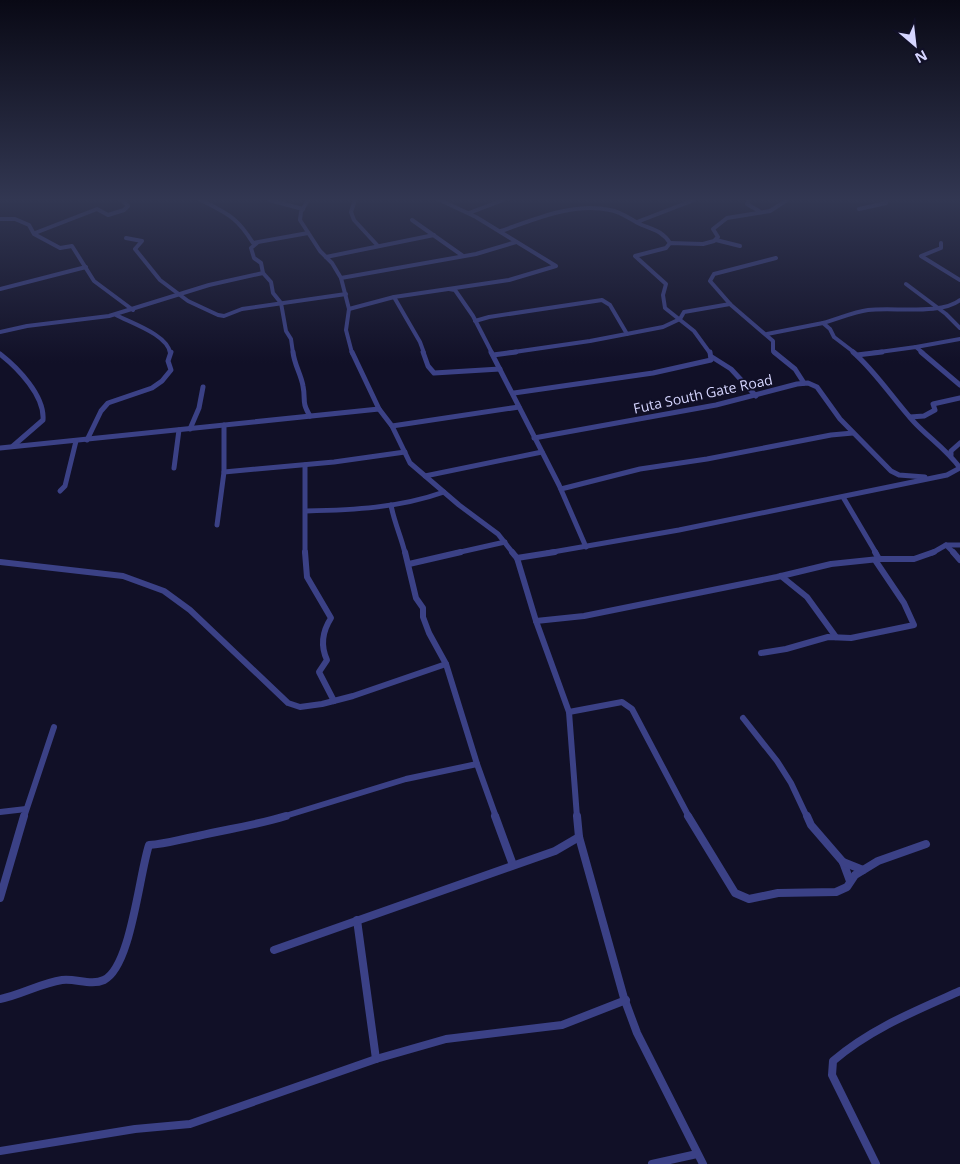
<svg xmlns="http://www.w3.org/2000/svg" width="960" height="1164" font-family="'Open Sans',sans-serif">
  <rect width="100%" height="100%" fill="#111027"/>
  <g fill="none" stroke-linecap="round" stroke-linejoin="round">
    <g stroke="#3b4186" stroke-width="4">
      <path d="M201,200C228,214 237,217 253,243L308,233"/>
      <polyline points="269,200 303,209"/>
      <polyline points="308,200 301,212 300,220 320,251 332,263 341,278 349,309 346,330 352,353"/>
      <polyline points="355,200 351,212 354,220 378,246"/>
      <polyline points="749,200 747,204 759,211"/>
      <polyline points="859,209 886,203 886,200"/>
      <polyline points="469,213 503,200"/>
      <polyline points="0,219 15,219 29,225 34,234 60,248 72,246 94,281 133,310"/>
      <polyline points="412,220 463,256"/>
      <polyline points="637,222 694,200"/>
      <path d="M501,231C535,219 574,202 610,210C622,212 631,220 642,225C654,230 662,231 670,243"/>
      <polyline points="35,233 97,209 108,215 124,210 128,206 122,200"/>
      <polyline points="126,238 142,241 135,249 160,280 188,301 218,315 224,316 242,309 346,294"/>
      <polyline points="716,240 740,246"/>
      <polyline points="257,243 251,248 254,258 261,263 263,273 271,282 273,293 281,303 286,331 291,339 293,353"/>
      <polyline points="941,243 941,248 921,256 960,280"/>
      <polyline points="326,257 434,235"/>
      <polyline points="341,278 476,254 516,242"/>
      <polyline points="906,284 946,314 960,328"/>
      <polyline points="0,289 86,267"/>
      <polyline points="449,289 455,290 473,316 492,353"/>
      <polyline points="394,297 420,342 424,353"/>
      <polyline points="349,309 394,297 509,280 556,266 476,217 440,200"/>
      <path d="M116,315C131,323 168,335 170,353"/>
      <polyline points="475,321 489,317 602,300 610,305 627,334"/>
      <polyline points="0,332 27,326 109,316 209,285 263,273"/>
      <polyline points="767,334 823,323"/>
      <polyline points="916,347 960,339"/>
      <polyline points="507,353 590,341 663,327 680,319 684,312 730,304"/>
      <polyline points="710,353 694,331 665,308 663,295 666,284 635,256 666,248 670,243 703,244 714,241 718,237 713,229 727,218 770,211 787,200"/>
      <polyline points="775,353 773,351 773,341 731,305 710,281 714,274 776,258"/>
      <path d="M855,353L834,337L830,329L823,323C838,319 853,312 868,310C893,307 942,315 960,300"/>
      <polyline points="872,353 916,347 923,353"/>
    </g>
    <g stroke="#3b4186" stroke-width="5">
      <path d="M293,352C294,364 301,374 303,386C306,401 301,401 310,416"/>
      <polyline points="352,352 379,409"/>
      <polyline points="423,352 428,366 434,373 500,369"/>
      <polyline points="491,352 559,485 586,547"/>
      <polyline points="774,352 795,369 804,383"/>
      <polyline points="921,352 960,385"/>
      <path d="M0,354C18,368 45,396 43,420L13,446"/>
      <polyline points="493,355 516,352"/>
      <polyline points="857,355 882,352"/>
      <polyline points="712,357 731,369 756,396"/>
      <polyline points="514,393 653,373 711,360 710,352"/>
      <polyline points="910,417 924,416 935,410 933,404 960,398"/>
      <polyline points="392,426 519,407"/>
      <polyline points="190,429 199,408 203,387"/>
      <polyline points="534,438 716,405 797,384 808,383 817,387 840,419 891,471 899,475 925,477"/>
      <polyline points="87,440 101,411 108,403 152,388 162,381 171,370 168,361 171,352"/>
      <polyline points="0,448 379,409 392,426 410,463 459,505 498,534 513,553"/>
      <polyline points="951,455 951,451 960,443"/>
      <polyline points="305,465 305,553"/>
      <polyline points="174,468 179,430"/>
      <polyline points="224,472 334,462 405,452"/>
      <polyline points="425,476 542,452"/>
      <polyline points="561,489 640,469 707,459 831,435 853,433"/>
      <polyline points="60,491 65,486 76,441"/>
      <polyline points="843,497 876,553"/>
      <path d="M391,505C394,522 401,536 405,553"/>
      <path d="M306,511C353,510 399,508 444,492"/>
      <polyline points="217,525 224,472 224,425"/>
      <polyline points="946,545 954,553"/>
      <polyline points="456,553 505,542"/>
      <path d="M547,553L679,530L947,475L960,468C947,450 929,438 914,422C893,399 876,372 853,352"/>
      <polyline points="932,553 946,545 960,545"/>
    </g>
    <g stroke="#3b4186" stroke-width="6">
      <path d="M305,552L307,577L331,618C322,632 320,645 327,660L319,672L334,701"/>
      <polyline points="405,552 416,598 423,608 423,617 429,633 446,664 477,764 496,817"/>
      <polyline points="512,552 517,558 536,621 569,712 577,817"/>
      <polyline points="875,552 879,559"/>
      <polyline points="953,552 960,560"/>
      <polyline points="517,558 555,552"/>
      <polyline points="0,562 123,576 164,591 190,610 288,703 300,707 322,704 353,696 446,664"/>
      <polyline points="409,564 461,552"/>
      <polyline points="781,576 807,597 836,637"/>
      <polyline points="536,621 584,616 777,577 831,564 879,559 914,559 934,552"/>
      <polyline points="761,653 786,649 828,637 851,638 914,625 904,603 875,560"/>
      <polyline points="569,712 622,702 632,709 689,817"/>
      <polyline points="743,718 777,761 791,783 807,817"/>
      <polyline points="0,812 26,809"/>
      <polyline points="24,817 54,727"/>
      <polyline points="282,817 406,779 477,764"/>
    </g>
    <g stroke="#3b4186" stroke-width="8">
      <polyline points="495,816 513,865"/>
      <polyline points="577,816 579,837 624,998 637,1033 703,1164"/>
      <polyline points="688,816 735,893 749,899 778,893 836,892 847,887 855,875 878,861 926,844"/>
      <polyline points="807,816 811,825 843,862 850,881"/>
      <polyline points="843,862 863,870"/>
      <polyline points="0,898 24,816"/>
      <polyline points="357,920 376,1059"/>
      <polyline points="274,950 555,851 579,837"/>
      <path d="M0,999C21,995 41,983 62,980C75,978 91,986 104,980C131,967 139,875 149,845C167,844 181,839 198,836C228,829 257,825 286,816"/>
      <polyline points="0,1151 135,1129 190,1124 376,1059 446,1039 562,1025 626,1000"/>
      <polyline points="652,1164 697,1154"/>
      <path d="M876,1164L832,1075L833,1061C870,1029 915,1011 960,991"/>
    </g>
  </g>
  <linearGradient id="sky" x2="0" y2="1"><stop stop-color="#090915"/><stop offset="0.55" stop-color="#323752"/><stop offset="1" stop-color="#323752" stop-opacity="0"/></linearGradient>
  <rect width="960" height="363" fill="url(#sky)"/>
  <g text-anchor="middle" stroke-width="4" stroke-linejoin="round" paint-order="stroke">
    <g font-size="14" fill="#d6d6ff" stroke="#111027">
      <text transform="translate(703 394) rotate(-12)" y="5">Futa South Gate Road</text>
    </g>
  </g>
  <g transform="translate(915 45) rotate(152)" stroke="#111027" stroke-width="4" paint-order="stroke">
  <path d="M0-4L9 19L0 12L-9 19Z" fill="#d6d6ff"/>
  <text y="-8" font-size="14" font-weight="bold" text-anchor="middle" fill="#d6d6ff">N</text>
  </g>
</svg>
